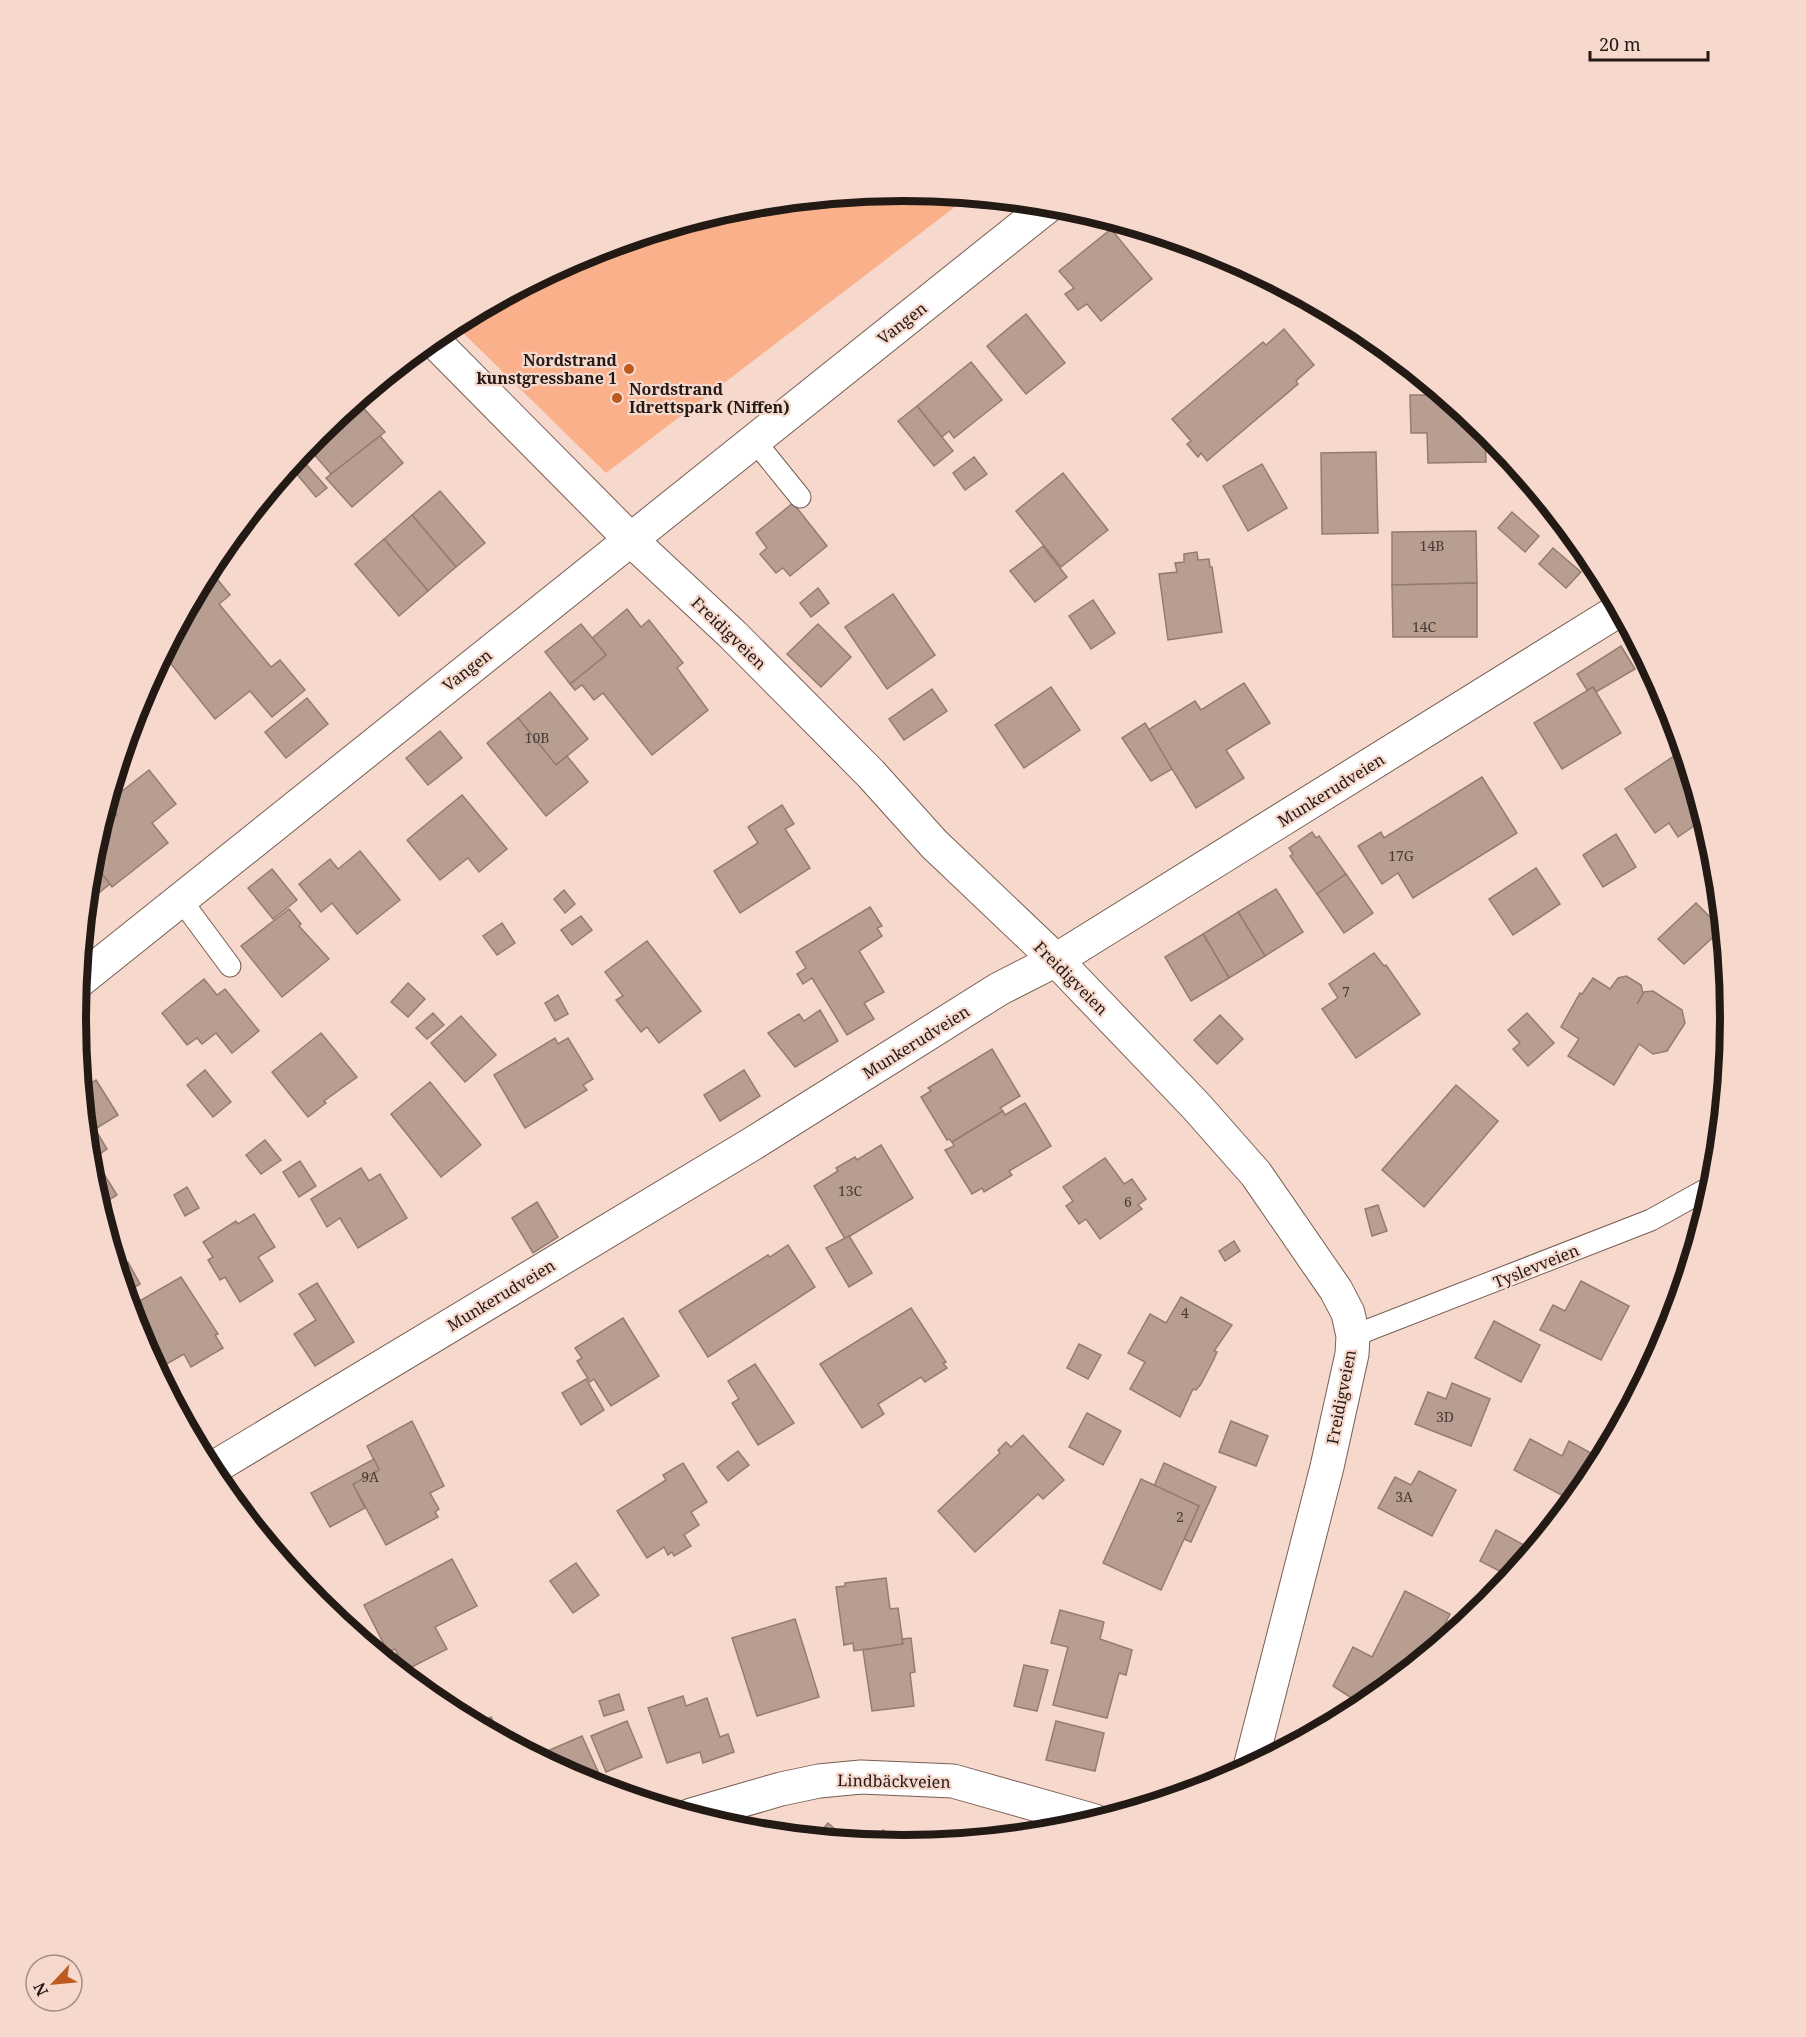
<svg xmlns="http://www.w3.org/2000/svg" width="1806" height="2037" font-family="'Noto Serif',serif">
  <rect width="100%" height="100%" fill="#f6d9cc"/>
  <polygon fill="#fab08b" points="903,191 968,197 606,473 454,324 586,253 742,206"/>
  <g fill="#b89d91" stroke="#957c70" stroke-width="1.5">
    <polygon points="1111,229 1152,279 1101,321 1087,304 1078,310 1065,294 1074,288 1059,271"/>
    <polygon points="1026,314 1065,363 1026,394 987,346"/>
    <polygon points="1284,329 1314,365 1296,381 1298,384 1207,461 1201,453 1198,457 1187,444 1191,441 1172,419 1263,342 1266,345"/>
    <polygon points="971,362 1002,400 954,438 949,431 942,437 917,406"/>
    <polygon points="1426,387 1432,387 1491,436 1485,436 1486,462 1428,463 1427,433 1411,433 1410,395 1426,395"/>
    <polygon points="362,397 365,400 311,442 318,433"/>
    <polygon points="360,404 385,432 331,474 307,446"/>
    <polygon points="917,406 953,451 934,466 898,421"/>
    <polygon points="380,436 403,463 352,507 326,478"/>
    <polygon points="1376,452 1378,533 1322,534 1321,453"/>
    <polygon points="299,456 327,488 316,497 290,466"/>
    <polygon points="974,457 987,474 965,490 953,473"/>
    <polygon points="1262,464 1287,508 1248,531 1223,486"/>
    <polygon points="1063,473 1108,530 1061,567 1016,511"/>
    <polygon points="440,491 485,543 456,567 412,515"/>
    <polygon points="793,503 827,546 790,576 783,568 776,573 760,554 767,548 756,533"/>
    <polygon points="1512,512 1539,536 1525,552 1498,528"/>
    <polygon points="412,515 456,567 428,591 384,539"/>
    <polygon points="1476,531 1477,583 1392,585 1392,532"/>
    <polygon points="384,539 428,591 399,616 355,564"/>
    <polygon points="1043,546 1067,577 1035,602 1010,571"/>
    <polygon points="1553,548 1581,572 1566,588 1539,564"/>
    <polygon points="1197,552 1198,560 1209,559 1210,567 1212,567 1222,632 1168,640 1159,574 1177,572 1175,563 1184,562 1184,554"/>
    <polygon points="209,569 230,595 219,604 271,667 280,660 305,690 272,717 250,691 215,719 163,654 176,631 192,618 186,611"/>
    <polygon points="1477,583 1477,637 1393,637 1392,585"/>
    <polygon points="818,588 829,603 811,617 800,603"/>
    <polygon points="893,594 935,655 887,689 845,627"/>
    <polygon points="1093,600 1115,633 1091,649 1069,616"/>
    <polygon points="627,609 641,627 649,620 683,663 677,668 708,710 652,755 603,693 594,700 582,685 575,690 570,684 606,655 592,638"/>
    <polygon points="581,624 606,655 570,684 545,652"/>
    <polygon points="818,624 851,657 821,687 787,654"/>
    <polygon points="1621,646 1635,669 1596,692 1593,687 1587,690 1577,674"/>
    <polygon points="1244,683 1270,723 1226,750 1244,778 1196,808 1148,730 1195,701 1201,710"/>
    <polygon points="1051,687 1080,730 1024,768 995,725"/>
    <polygon points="1593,687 1621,733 1562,769 1534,723"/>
    <polygon points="932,689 947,711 904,740 889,719"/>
    <polygon points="550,692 588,739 556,765 518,718"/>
    <polygon points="307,698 328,724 286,758 265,732"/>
    <polygon points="518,718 556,765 567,756 588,782 546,816 487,743"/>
    <polygon points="1145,723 1172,769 1151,781 1122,738"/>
    <polygon points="440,731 462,758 428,785 406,758"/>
    <polygon points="1683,750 1704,819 1678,837 1669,823 1655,833 1625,789"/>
    <polygon points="149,770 176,804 152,823 168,843 112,887 91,860 100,828 117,815 107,803"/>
    <polygon points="1482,777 1517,833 1413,898 1398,873 1382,884 1358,846 1381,832 1384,838"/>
    <polygon points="462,795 507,849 479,872 468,858 440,880 407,840"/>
    <polygon points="782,805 794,824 785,829 810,868 740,913 714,871 758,843 748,827"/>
    <polygon points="1312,832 1316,838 1319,836 1346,874 1317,894 1290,856 1293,854 1289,848"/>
    <polygon points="1616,834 1636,867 1603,887 1583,855"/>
    <polygon points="360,851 400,900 357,934 332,903 321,912 299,884 330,859 338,869"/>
    <polygon points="91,860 110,884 86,903"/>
    <polygon points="1536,868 1560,904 1513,935 1489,899"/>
    <polygon points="272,869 297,900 273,919 248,888"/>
    <polygon points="1346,874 1373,913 1344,933 1317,894"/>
    <polygon points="1276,889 1303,932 1265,956 1238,912"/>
    <polygon points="564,890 575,904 565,913 554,899"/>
    <polygon points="1696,903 1722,929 1684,964 1658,939"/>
    <polygon points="870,907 882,926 877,928 882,936 859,951 884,992 864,1003 874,1019 847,1035 812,978 803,984 797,974 806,968 796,952"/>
    <polygon points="289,909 301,924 299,926 329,959 282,997 241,946"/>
    <polygon points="1238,912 1265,956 1229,978 1203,934"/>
    <polygon points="581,916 592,930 572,945 561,930"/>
    <polygon points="502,923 515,943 497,955 483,936"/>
    <polygon points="1203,934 1229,978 1191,1001 1165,957"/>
    <polygon points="647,941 701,1011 659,1043 647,1027 641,1032 616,1000 623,996 605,972"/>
    <polygon points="1374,953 1384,966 1386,965 1420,1014 1356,1058 1322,1009 1338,998 1329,984"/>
    <polygon points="1626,976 1641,985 1643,994 1637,1004 1644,992 1653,991 1682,1010 1685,1023 1667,1051 1653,1054 1639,1044 1614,1085 1568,1056 1579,1039 1561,1027 1580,993 1582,994 1593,978 1610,989 1618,978"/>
    <polygon points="204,979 217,995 225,989 259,1031 232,1053 216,1033 202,1044 197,1038 187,1045 162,1013"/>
    <polygon points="408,983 425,999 408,1017 391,1002"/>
    <polygon points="558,995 568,1014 555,1021 545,1003"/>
    <polygon points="820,1010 838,1041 795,1067 768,1033 799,1014 804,1021"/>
    <polygon points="433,1013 444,1025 427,1039 416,1028"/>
    <polygon points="1527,1013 1554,1043 1528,1066 1513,1049 1520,1043 1508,1030"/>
    <polygon points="1220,1015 1243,1039 1217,1064 1194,1040"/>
    <polygon points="461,1016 496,1055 465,1082 431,1043"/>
    <polygon points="321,1033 357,1077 324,1101 326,1103 308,1117 272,1072"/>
    <polygon points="555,1038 558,1044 568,1038 593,1079 583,1085 587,1090 525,1128 494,1075"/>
    <polygon points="992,1049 1020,1096 1000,1108 1003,1111 952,1142 949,1139 947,1140 921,1097 931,1091 928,1088"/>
    <polygon points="205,1070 231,1102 213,1117 187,1085"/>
    <polygon points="744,1070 760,1096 720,1121 704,1095"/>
    <polygon points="96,1080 118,1115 95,1129 107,1149 94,1158 117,1195 99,1206 91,1180 82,1089"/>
    <polygon points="430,1082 481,1145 441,1177 391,1114"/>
    <polygon points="1456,1085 1498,1121 1424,1207 1382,1170"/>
    <polygon points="1025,1103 1051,1146 1009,1171 1012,1175 984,1192 982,1188 972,1194 945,1150 954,1146 952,1142 1003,1111 1005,1115"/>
    <polygon points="265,1140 281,1160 261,1174 246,1155"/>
    <polygon points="881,1145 913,1198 845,1239 814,1186 838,1171 836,1168 855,1157 857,1160"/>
    <polygon points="1105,1158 1124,1184 1132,1179 1146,1199 1138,1205 1142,1209 1100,1239 1086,1219 1079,1224 1066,1206 1073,1201 1063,1187"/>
    <polygon points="300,1161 316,1186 299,1197 283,1172"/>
    <polygon points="361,1168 369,1181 380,1174 407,1218 358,1248 340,1218 327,1227 311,1199"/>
    <polygon points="187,1187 199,1208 185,1216 174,1195"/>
    <polygon points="537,1202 558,1237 533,1253 512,1218"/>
    <polygon points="1378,1205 1387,1231 1372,1236 1365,1209"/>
    <polygon points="254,1214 275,1247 258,1257 273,1281 240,1302 225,1277 220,1280 208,1260 213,1257 203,1242 236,1221 238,1224"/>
    <polygon points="849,1236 872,1273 849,1287 826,1248"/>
    <polygon points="1234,1241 1240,1251 1225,1261 1219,1251"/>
    <polygon points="788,1245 815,1287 708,1357 679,1311 768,1255 770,1257"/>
    <polygon points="128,1262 140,1284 125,1293 118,1268"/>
    <polygon points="181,1277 218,1334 215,1335 223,1348 191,1367 184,1354 163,1366 149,1344 144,1347 129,1307"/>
    <polygon points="1581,1281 1629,1306 1601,1360 1540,1330 1553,1305 1565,1311"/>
    <polygon points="317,1283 354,1342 315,1366 294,1334 316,1320 299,1294"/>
    <polygon points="1181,1297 1232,1325 1214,1351 1217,1352 1214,1359 1201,1384 1196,1390 1193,1389 1180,1417 1130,1389 1145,1362 1128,1353 1150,1314 1166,1323"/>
    <polygon points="911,1308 946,1362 943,1363 947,1368 925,1382 921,1377 878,1404 884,1414 862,1428 820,1364"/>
    <polygon points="623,1318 659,1376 611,1406 594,1379 590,1382 577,1361 582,1358 575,1348"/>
    <polygon points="1494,1321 1540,1345 1521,1382 1475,1358"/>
    <polygon points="1079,1344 1101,1355 1088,1379 1067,1368"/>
    <polygon points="755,1364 794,1423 758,1445 732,1403 739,1399 728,1381"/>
    <polygon points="586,1379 604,1410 581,1425 562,1393"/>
    <polygon points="1452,1383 1490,1399 1471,1446 1415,1424 1428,1392 1446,1399"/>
    <polygon points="1087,1413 1121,1431 1103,1465 1069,1447"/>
    <polygon points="412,1421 444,1486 430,1493 439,1509 435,1512 438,1517 386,1545 353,1484 379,1470 367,1446"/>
    <polygon points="1231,1421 1268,1436 1256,1466 1219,1452"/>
    <polygon points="1023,1435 1064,1480 1043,1499 1038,1494 975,1552 938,1511 1000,1453 998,1450 1006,1442 1011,1447"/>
    <polygon points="1530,1439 1562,1456 1569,1441 1602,1459 1591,1479 1573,1501 1514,1470"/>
    <polygon points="738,1451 749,1465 728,1481 717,1467"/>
    <polygon points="374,1459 379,1470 353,1484 365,1508 330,1527 311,1493"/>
    <polygon points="683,1463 707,1502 691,1512 699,1525 684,1535 691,1546 674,1556 672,1552 668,1555 664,1547 647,1558 617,1511 666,1480 663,1475"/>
    <polygon points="1164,1463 1216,1487 1191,1542 1184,1539 1199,1506 1154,1486"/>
    <polygon points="1419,1471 1456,1490 1432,1536 1378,1508 1395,1477 1411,1485"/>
    <polygon points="1141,1479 1199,1506 1161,1590 1103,1563"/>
    <polygon points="1496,1530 1526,1546 1534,1532 1543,1537 1511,1577 1480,1561"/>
    <polygon points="452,1559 477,1606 435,1627 447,1649 406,1670 395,1649 388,1652 364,1605"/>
    <polygon points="576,1563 599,1595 573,1613 550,1581"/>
    <polygon points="886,1578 890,1609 898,1608 903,1644 854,1651 853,1643 844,1645 836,1587 845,1586 845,1583"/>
    <polygon points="1405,1591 1450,1614 1432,1650 1364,1706 1333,1686 1353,1647 1372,1657"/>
    <polygon points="1060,1610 1104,1622 1100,1639 1132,1650 1126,1675 1119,1673 1107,1718 1053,1705 1068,1647 1051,1643"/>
    <polygon points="795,1619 819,1697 757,1716 732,1638"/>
    <polygon points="911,1638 915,1672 910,1673 914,1706 872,1711 863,1650 903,1644 902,1639"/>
    <polygon points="1024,1665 1048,1670 1037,1711 1014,1706"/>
    <polygon points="619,1694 624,1710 604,1716 599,1701"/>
    <polygon points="683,1696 686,1706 707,1698 720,1737 728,1734 734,1752 703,1763 700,1752 667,1763 648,1708"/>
    <polygon points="491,1717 503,1739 476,1725"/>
    <polygon points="627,1721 642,1757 606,1772 591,1736"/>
    <polygon points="1056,1721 1104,1733 1095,1771 1046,1760"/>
    <polygon points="582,1736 605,1787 602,1788 586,1783 547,1763 543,1753"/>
    <polygon points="828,1823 849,1841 815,1838"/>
    <polygon points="883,1830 902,1846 871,1843"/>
  </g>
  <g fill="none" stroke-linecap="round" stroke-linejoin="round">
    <g stroke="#775e53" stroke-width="23">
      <g id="service">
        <polyline points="754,440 800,497"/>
        <polyline points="181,900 230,966"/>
        <polyline points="1353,1336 1651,1220 1714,1185"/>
      </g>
    </g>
    <g stroke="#775e53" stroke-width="35">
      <g id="minor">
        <polyline points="432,339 631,540 733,635 871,774 934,844 1056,960 1196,1106 1256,1174 1336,1290 1348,1313 1353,1336 1352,1354 1327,1467 1250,1767"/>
        <polyline points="79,981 1049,205"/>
        <polyline points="210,1470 752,1144 999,989 1056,960 1619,610"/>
        <polyline points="691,1815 781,1789 819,1781 861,1777 953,1781 1095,1821"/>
      </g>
    </g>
    <use href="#service" stroke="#fff" stroke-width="21"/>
    <use href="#minor" stroke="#fff" stroke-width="33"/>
  </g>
  <g fill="#bd5a20" stroke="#f6d9cc" stroke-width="2">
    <circle cx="629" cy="369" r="6"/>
    <circle cx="617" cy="398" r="6"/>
  </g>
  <g text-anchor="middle" stroke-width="4.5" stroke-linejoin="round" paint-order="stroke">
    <g font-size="14" fill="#483a34">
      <text x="1432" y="551">14B</text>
      <text x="1424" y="632">14C</text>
      <text x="537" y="743">10B</text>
      <text x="1401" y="861">17G</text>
      <text x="1346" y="997">7</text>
      <text x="850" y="1196">13C</text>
      <text x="1128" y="1207">6</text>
      <text x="1185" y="1318">4</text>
      <text x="1445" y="1422">3D</text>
      <text x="370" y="1482">9A</text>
      <text x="1404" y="1502">3A</text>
      <text x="1180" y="1522">2</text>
    </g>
    <g font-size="16" fill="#231915" stroke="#f6d9cc">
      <text transform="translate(902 323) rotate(-38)" y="6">Vangen</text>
      <text transform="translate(729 633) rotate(44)" y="6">Freidigveien</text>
      <text transform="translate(467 670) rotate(-38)" y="6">Vangen</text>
      <text transform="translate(1331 790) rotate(-32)" y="6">Munkerudveien</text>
      <text transform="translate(1071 978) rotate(45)" y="6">Freidigveien</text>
      <text transform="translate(916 1042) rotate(-32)" y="6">Munkerudveien</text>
      <text transform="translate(1536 1266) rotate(-22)" y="6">Tyslevveien</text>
      <text transform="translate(501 1295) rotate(-31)" y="6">Munkerudveien</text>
      <text transform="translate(1341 1397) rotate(-79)" y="6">Freidigveien</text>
      <text transform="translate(894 1781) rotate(1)" y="6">Lindbäckveien</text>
    </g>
    <g font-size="16" font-weight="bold" fill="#231915" stroke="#f6d9cc" text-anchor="end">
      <text x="617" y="366">Nordstrand<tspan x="617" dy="18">kunstgressbane 1</tspan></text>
      <text x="629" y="395" text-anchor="start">Nordstrand<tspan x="629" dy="18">Idrettspark (Niffen)</tspan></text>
    </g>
  </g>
  <path d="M0 0H1806V2037H0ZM86 1018a817 817 0 1 1 1634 0a817 817 0 1 1-1634 0Z" fill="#f6d9cc" fill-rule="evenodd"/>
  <path fill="none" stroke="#231915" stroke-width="8" d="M86 1018a817 817 0 1 1 1634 0a817 817 0 1 1-1634 0Z"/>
  <g transform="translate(54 1983) rotate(244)"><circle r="28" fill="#f6d9cc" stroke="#a28c83" stroke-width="1.5"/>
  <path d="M0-4.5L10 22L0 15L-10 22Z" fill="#bd5a20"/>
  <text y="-9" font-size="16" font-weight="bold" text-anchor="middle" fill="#231915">N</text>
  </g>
  <path d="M1590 51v9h118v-9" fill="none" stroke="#231915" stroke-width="3"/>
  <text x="1599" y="51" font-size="18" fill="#231915" stroke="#f6d9cc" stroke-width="4.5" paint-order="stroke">20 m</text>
</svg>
